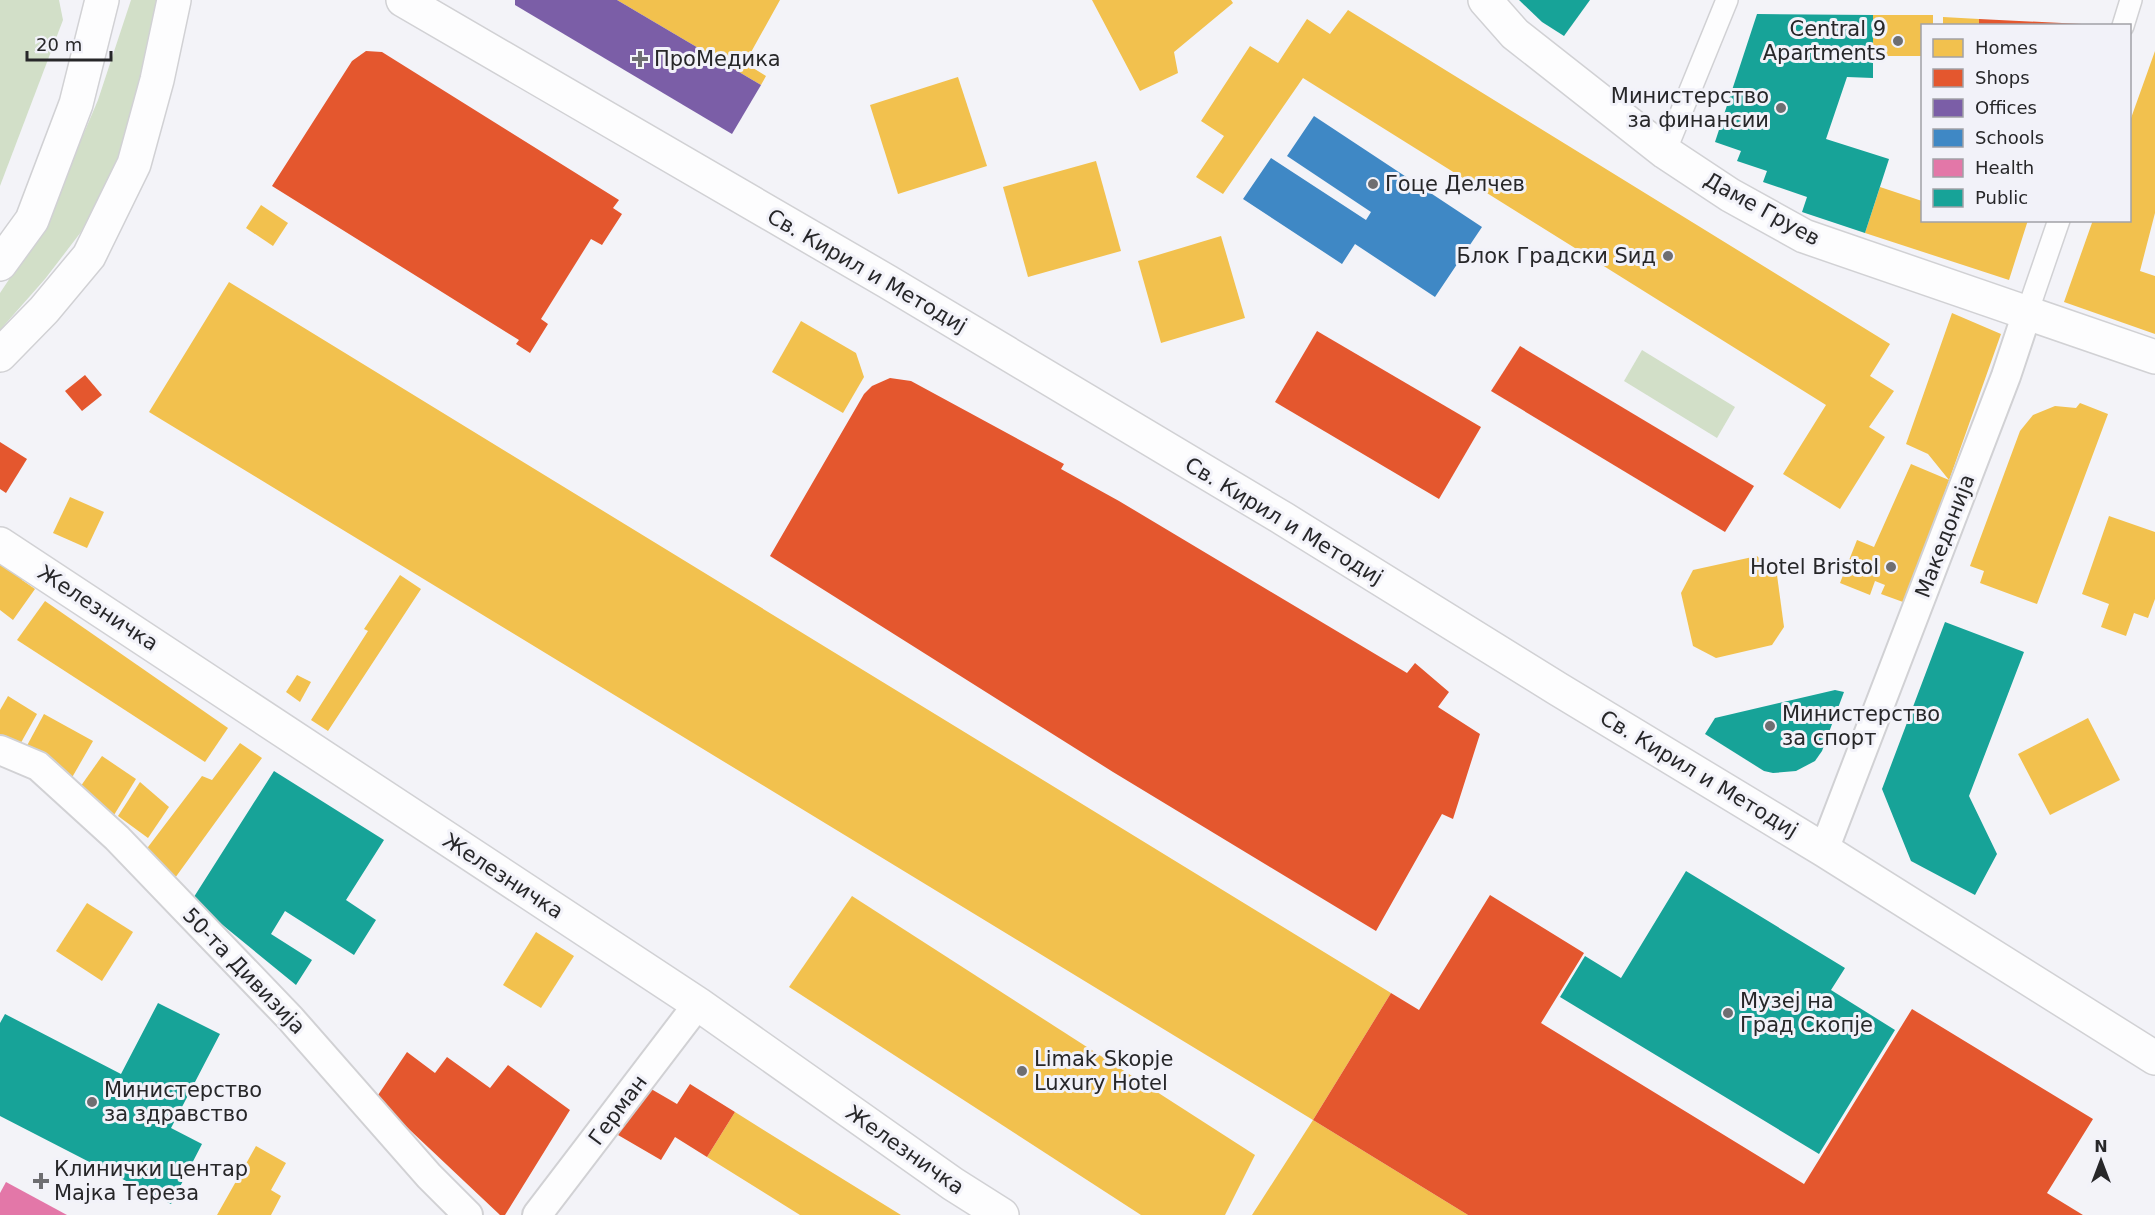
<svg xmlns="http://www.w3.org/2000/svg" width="2155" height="1215" font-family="'DejaVu Sans',sans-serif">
  <rect width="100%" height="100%" fill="#f3f3f8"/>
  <g fill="#d2dfc8">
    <polygon points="0,0 59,0 63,20 0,186"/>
    <polygon points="131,0 160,0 150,55 117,164 81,232 45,279 0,330 0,293 44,227 98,100"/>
    <polygon points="1642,350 1735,407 1717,438 1624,381"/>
  </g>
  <g fill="#f2c14e">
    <polygon points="617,0 780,0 745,63 766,76 761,85"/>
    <polygon points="1092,0 1231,0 1233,3 1174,52 1178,73 1140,91"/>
    <polygon points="1348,10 1890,344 1870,376 1894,391 1869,427 1885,437 1840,509 1783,474 1826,405 1303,78 1223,194 1196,177 1224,136 1201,121 1250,46 1278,63 1307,19 1330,34"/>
    <polygon points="1873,15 1933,15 1933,26 1922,26 1922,56 1873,56"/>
    <polygon points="1943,17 1979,19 1979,26 1943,26"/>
    <polygon points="2155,51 2155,213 2140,271 2155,276 2155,334 2064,302 2093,220 2130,220 2130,121"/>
    <polygon points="958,77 987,166 898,194 870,105"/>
    <polygon points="1096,161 1121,251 1028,277 1003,187"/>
    <polygon points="1880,187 1922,201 1922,220 2028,220 2009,280 1865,233"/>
    <polygon points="261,205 288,223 273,246 246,228"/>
    <polygon points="1221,236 1245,318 1161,343 1138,261"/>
    <polygon points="229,282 1391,993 1313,1120 1468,1215 1252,1215 1313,1120 149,412"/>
    <polygon points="1952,313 2001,334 1925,548 1903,602 1881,594 1885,585 1875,581 1870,595 1840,583 1857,540 1874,547 1911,464 1949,480 1928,454 1906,444"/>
    <polygon points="801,321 856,353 864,377 843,413 772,372"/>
    <polygon points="2080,403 2108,414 2037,604 1980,583 1984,571 1970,566 2020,431 2033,415 2055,406 2076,408"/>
    <polygon points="70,497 104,512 87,548 53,533"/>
    <polygon points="2109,516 2155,532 2155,599 2148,618 2134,613 2126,636 2101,627 2109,604 2082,594"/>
    <polygon points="1757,556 1777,575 1784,627 1772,645 1716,658 1693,646 1681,593 1693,570"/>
    <polygon points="5,559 26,574 22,580 35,589 13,620 0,610 0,565"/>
    <polygon points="400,575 421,589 328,731 311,720 368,631 364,629"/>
    <polygon points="45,601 228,728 205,762 17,640"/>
    <polygon points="297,675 311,682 300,702 286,692"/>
    <polygon points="8,696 37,714 18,748 0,739 0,710"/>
    <polygon points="44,714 93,741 70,781 23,753"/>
    <polygon points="2088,718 2120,780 2050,815 2018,754"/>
    <polygon points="240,743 262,758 175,878 145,851 202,776 212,780"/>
    <polygon points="102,756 136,779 114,815 78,790"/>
    <polygon points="140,782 169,807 148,838 118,816"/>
    <polygon points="852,896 1255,1155 1225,1215 1141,1215 789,987"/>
    <polygon points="87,903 133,932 102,981 56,951"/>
    <polygon points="536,932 574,956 541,1008 503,985"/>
    <polygon points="735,1112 799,1152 901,1215 800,1215 707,1157"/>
    <polygon points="256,1146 286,1163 271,1190 281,1196 271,1215 217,1215"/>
  </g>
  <g fill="#e4572e">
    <polygon points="1979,19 2082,24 2082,26 1979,26"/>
    <polygon points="366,51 382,52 619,200 613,208 622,214 602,245 591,239 541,319 548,324 530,353 516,344 519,340 272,186 352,61"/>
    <polygon points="1317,331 1481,427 1439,499 1275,402"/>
    <polygon points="1520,346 1754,486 1725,532 1491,391"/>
    <polygon points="85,375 102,395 82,411 65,391"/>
    <polygon points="890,378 911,381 1064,464 1061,469 1119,501 1407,673 1415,663 1449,692 1438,707 1480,734 1453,819 1442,814 1376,931 1113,772 770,556 864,394 872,386"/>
    <polygon points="0,442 27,459 6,493 0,489"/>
    <polygon points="1490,895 1584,953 1541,1023 1804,1184 1912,1009 2093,1119 2047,1193 2083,1215 1468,1215 1313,1120 1391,993 1419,1010"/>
    <polygon points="407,1052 435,1073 447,1057 490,1088 508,1065 570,1110 505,1215 500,1215 376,1098"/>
    <polygon points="690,1084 735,1112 707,1157 675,1137 661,1160 618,1135 646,1086 677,1104"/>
  </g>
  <polygon fill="#7b5ea7" points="515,0 617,0 761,85 732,134 515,5"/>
  <polygon fill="#3f88c5" points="1314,116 1482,227 1435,297 1355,244 1342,264 1243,199 1271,158 1366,220 1371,212 1287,156"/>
  <polygon fill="#e377a8" points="6,1182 67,1215 0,1215 0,1193"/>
  <g fill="#17a398">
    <polygon points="1519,0 1590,0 1564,36 1542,22"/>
    <polygon points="1757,14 1873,15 1873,78 1847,77 1826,139 1889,159 1865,233 1802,212 1807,197 1763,182 1767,171 1737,161 1741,151 1715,142"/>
    <polygon points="1945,622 2024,652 1969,796 1997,854 1975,895 1911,861 1882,789"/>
    <polygon points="1835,690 1844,692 1822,751 1815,761 1796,771 1773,773 1764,771 1705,734 1715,718"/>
    <polygon points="274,771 384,840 346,900 376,920 354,955 285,911 271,934 312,960 296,985 192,900"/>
    <polygon points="1686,871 1845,968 1831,990 1895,1030 1819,1154 1560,997 1585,956 1621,978"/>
    <polygon points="158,1003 220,1034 171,1128 202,1144 171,1204 0,1116 0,1023 5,1014 121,1074"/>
  </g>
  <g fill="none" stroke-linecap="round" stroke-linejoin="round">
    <g stroke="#d1d1d4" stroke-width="24">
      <g id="pedestrian">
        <polyline points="2123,26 2131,0"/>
        <polyline points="1665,152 1727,0"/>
        <polyline points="2027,313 2059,220"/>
      </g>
    </g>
    <g stroke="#d1d1d4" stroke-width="32">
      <g id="minor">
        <polyline points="0,750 38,766 117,838 290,1018 429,1176 468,1215"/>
        <polyline points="1824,850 2006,376 2027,313"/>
        <polyline points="537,1215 698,1004"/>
      </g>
    </g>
    <g stroke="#d1d1d4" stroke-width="36">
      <g id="tertiary">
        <polyline points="403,0 888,282 1284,519 1558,689 1824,850 2155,1058"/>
        <polyline points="1485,0 1515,34 1665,152 1730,195 1804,236 2155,357"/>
        <polyline points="0,264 32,220 76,104 102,0"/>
        <polyline points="0,355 44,310 89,256 134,164 157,80 174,0"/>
        <polyline points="0,544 698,1004 953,1184 1002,1215"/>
      </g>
    </g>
    <use href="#pedestrian" stroke="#fdfdfe" stroke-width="21"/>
    <use href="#minor" stroke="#fdfdfe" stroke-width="28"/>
    <use href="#tertiary" stroke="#fdfdfe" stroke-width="33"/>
  </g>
  <g fill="#6e6e71" stroke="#f2f2f9" stroke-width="2">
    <circle cx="1898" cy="41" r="6"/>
    <path d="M637 50h6v6h6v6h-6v6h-6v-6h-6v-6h6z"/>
    <circle cx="1781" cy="108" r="6"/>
    <circle cx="1373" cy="184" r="6"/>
    <circle cx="1668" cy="256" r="6"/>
    <circle cx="1891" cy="567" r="6"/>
    <circle cx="1770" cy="726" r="6"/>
    <circle cx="1728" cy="1013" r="6"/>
    <circle cx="1022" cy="1071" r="6"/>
    <circle cx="92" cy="1102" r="6"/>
    <path d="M38 1172h6v6h6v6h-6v6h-6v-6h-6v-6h6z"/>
  </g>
  <g text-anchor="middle" stroke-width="6" stroke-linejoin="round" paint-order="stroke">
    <g font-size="21" fill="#272729" stroke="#f2f2f9" text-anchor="start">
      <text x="1886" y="36" text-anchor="end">Central 9<tspan x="1886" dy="24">Apartments</tspan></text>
      <text x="654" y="66">ПроМедика</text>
      <text x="1769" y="103" text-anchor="end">Министерство<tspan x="1769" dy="24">за финансии</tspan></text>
      <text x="1385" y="191">Гоце Делчев</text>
      <text x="1656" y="263" text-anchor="end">Блок Градски Sид</text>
      <text x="1879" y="574" text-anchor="end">Hotel Bristol</text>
      <text x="1782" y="721">Министерство<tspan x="1782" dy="24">за спорт</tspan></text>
      <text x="1740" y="1008">Музеј на<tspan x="1740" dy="24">Град Скопје</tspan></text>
      <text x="1034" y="1066">Limak Skopje<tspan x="1034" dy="24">Luxury Hotel</tspan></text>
      <text x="104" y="1097">Министерство<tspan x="104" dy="24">за здравство</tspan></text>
      <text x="54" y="1176">Клинички центар<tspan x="54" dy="24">Мајка Тереза</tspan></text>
    </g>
    <g font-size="21" fill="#272729" stroke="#f2f2f9">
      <text transform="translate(1762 209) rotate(29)" y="7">Даме Груев</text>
      <text transform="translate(867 271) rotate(30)" y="7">Св. Кирил и Методиј</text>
      <text transform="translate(1284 521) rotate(31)" y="7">Св. Кирил и Методиј</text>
      <text transform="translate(1945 536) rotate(-69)" y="7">Македонија</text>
      <text transform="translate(98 608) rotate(33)" y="7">Железничка</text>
      <text transform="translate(1699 774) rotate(31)" y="7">Св. Кирил и Методиј</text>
      <text transform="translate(503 876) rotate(33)" y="7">Железничка</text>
      <text transform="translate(244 971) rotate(46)" y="7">50-та Дивизија</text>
      <text transform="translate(618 1110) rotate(-53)" y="7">Герман</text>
      <text transform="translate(905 1150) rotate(35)" y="7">Железничка</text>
    </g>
  </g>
  <rect x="1921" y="24" width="210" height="198" fill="#f2f2f9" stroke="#a1a1a6" stroke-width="1.5"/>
  <rect x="1933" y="39" width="30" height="18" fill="#f2c14e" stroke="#a1a1a6" stroke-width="1.5"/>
  <text x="1975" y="54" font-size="18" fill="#272729">Homes</text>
  <rect x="1933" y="69" width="30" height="18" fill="#e4572e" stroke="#a1a1a6" stroke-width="1.5"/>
  <text x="1975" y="84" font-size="18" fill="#272729">Shops</text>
  <rect x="1933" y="99" width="30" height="18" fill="#7b5ea7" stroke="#a1a1a6" stroke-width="1.5"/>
  <text x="1975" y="114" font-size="18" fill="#272729">Offices</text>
  <rect x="1933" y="129" width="30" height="18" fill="#3f88c5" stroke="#a1a1a6" stroke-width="1.5"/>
  <text x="1975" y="144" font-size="18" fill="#272729">Schools</text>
  <rect x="1933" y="159" width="30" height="18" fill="#e377a8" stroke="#a1a1a6" stroke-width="1.5"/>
  <text x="1975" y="174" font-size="18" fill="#272729">Health</text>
  <rect x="1933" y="189" width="30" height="18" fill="#17a398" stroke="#a1a1a6" stroke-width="1.5"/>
  <text x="1975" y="204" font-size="18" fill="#272729">Public</text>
  <g transform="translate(2101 1161)" stroke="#f2f2f9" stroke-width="4.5" paint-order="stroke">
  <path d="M0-4.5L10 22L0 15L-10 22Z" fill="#272729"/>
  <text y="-9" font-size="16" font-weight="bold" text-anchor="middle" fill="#272729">N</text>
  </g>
  <path d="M27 51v9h84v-9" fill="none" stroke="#272729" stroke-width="3"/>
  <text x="36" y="51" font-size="18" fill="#272729" stroke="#f2f2f9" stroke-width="4.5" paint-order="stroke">20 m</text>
</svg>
